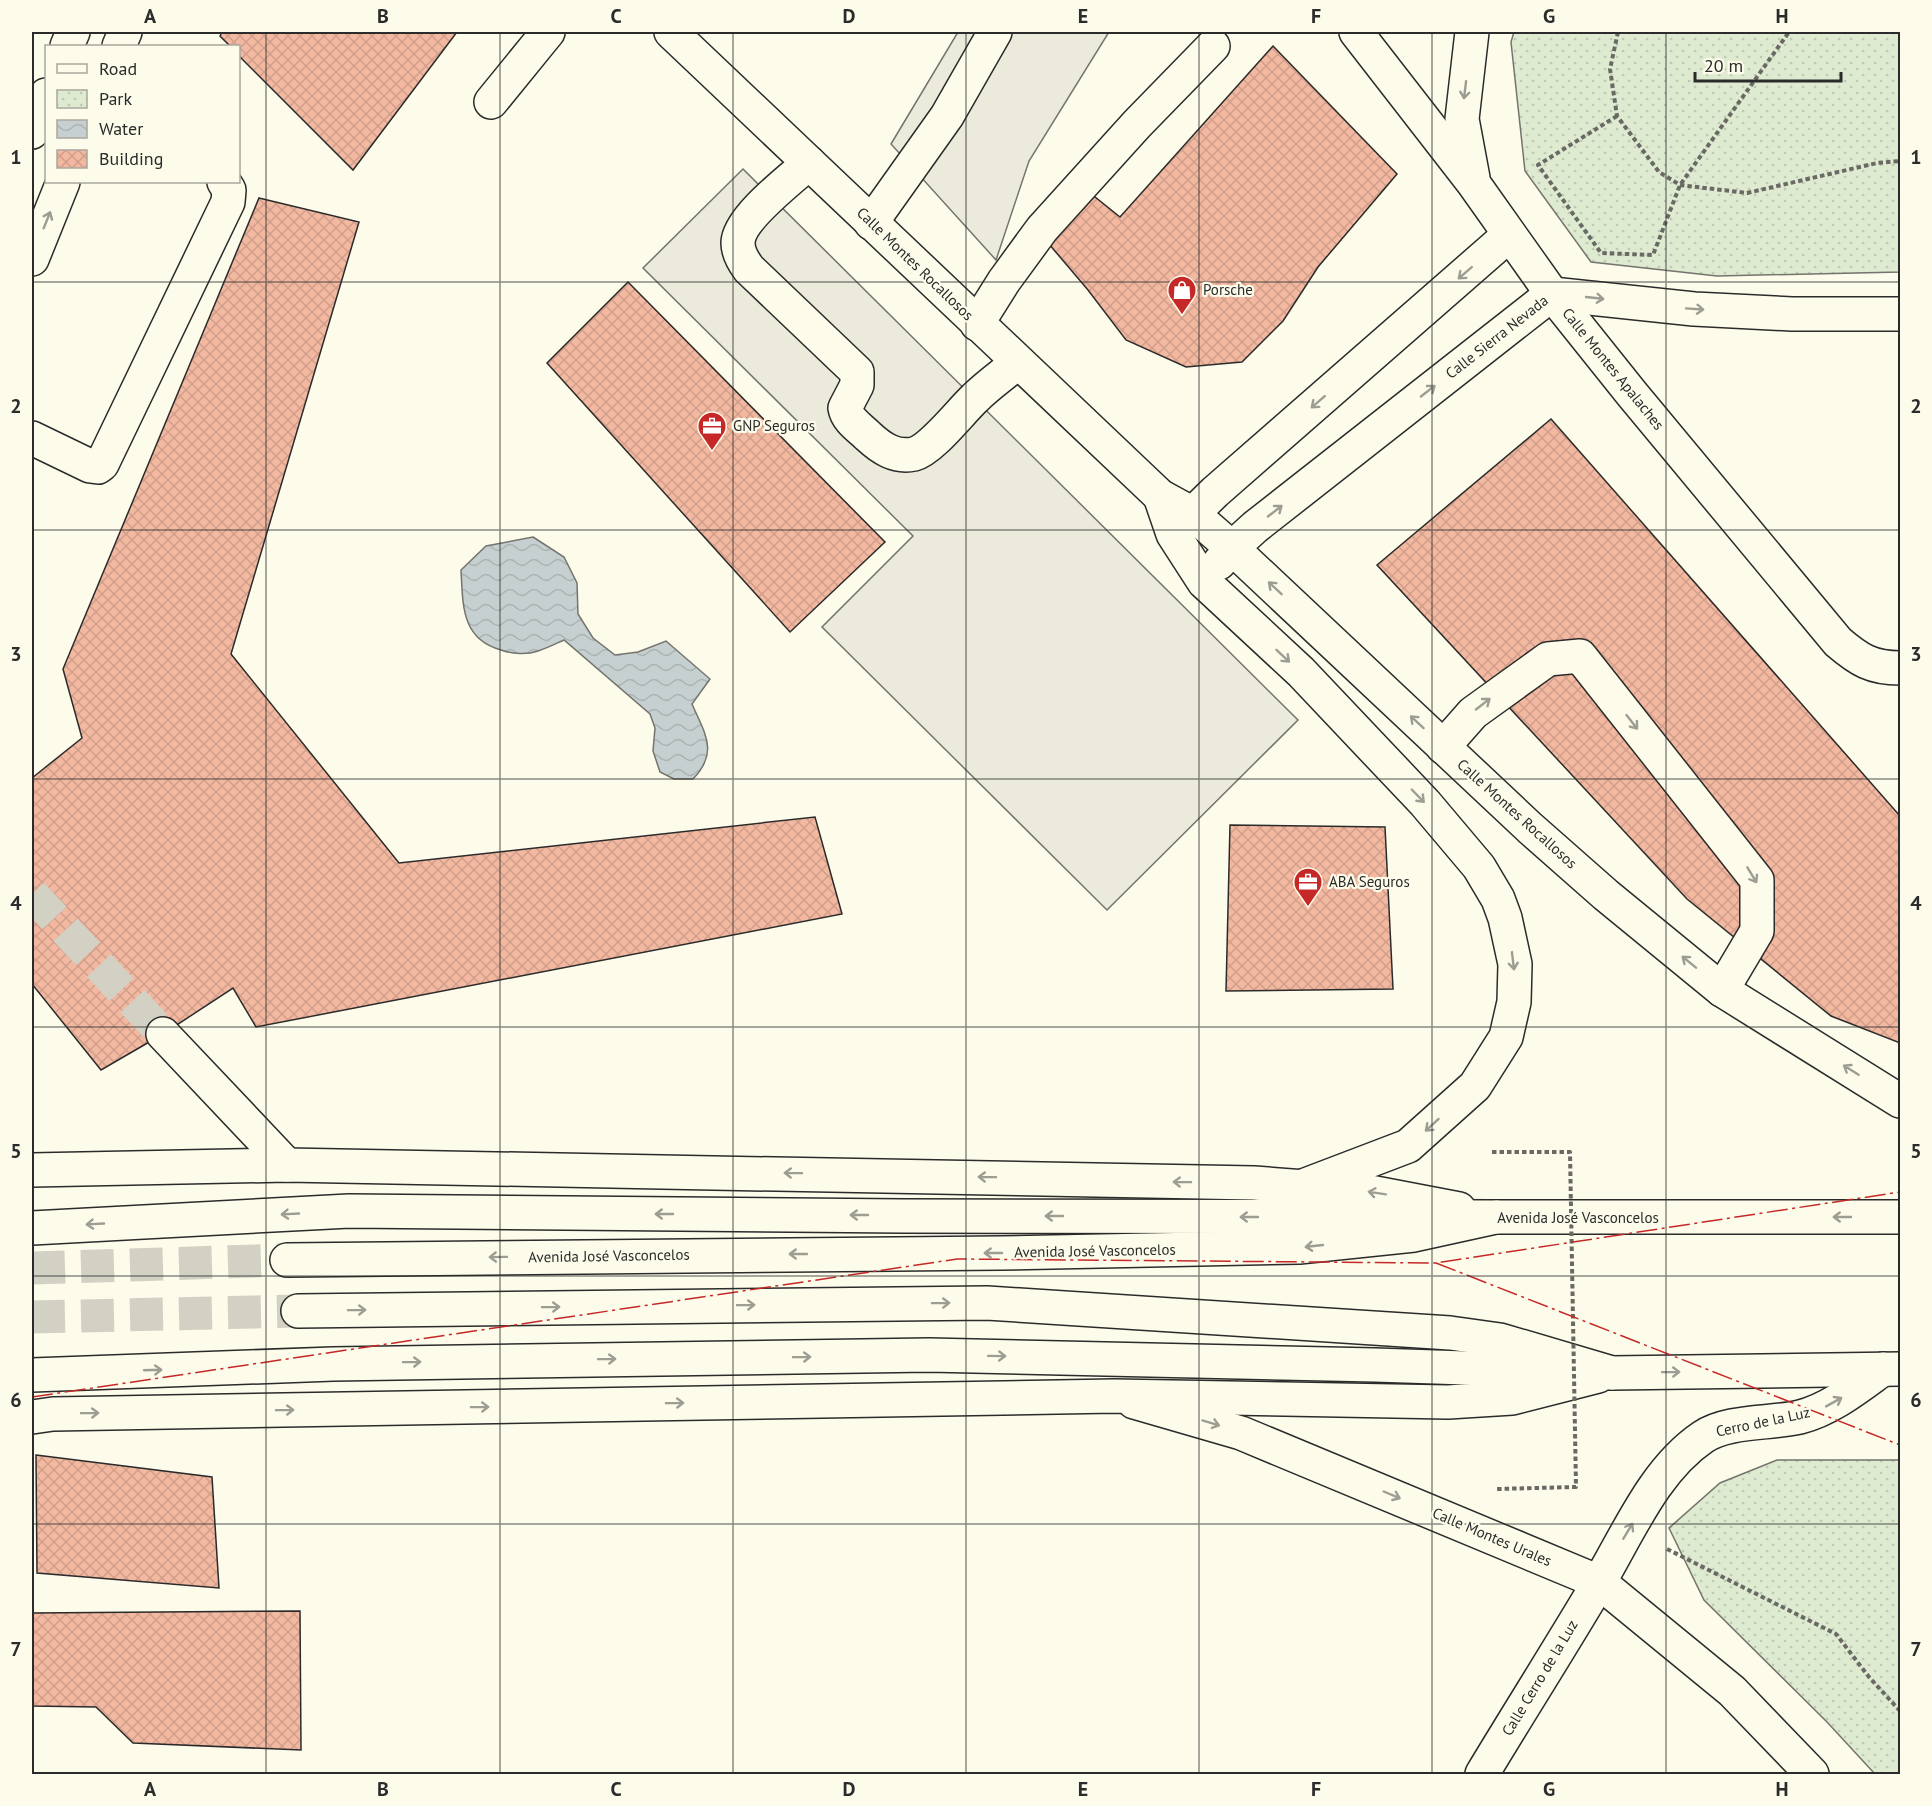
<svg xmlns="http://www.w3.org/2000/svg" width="1932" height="1806" font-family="'PT Sans',sans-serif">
  <defs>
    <pattern id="park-dots" width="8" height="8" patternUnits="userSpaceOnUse" patternTransform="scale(1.5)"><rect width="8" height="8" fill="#deebd1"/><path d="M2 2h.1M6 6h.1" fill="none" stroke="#bfcab4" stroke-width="1.8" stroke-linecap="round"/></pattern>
    <pattern id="water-waves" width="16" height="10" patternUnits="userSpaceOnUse" patternTransform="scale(1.5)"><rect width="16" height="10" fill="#c7d0d0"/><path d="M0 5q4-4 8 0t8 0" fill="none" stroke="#abb3b3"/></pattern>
    <pattern id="building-cross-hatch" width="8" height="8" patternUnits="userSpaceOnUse" patternTransform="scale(1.5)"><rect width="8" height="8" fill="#f2b8a0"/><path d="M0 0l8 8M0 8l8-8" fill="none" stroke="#d09e8a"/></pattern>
  </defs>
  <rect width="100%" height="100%" fill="#fdfbea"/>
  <g fill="url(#park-dots)" stroke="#74746e" stroke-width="1.5">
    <polygon points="1514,32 1900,32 1900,272 1717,276 1591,262 1525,171 1511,42"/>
    <polygon points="1777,1460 1900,1460 1900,1774 1875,1774 1827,1722 1704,1600 1669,1528 1720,1483"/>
  </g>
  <g fill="#eceadb" stroke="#74746e" stroke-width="1.5">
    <polygon points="958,32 1109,32 1029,161 996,260 891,144"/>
    <polygon points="743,169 1298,720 1107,910 822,627 913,536 643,268"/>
  </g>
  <path fill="url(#water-waves)" stroke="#74746e" stroke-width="1.5" d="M533,537L564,557L577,583L578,614L593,638L615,655L638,652L666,641L710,679L692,704C705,734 719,752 693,779H674L660,772L653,751L655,728L650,714L564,640C555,644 547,648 538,651C527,655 512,654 501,650C461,639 463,605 461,570L486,546Z"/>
  <g fill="url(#building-cross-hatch)" stroke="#2b2b2b" stroke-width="1.5">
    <polygon points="222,32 457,32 353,170 238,55 238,46 230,46 220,36"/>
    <polygon points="1273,46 1397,174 1318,267 1283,321 1242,362 1186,367 1126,340 1088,290 1043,237 1090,193 1120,217"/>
    <polygon points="259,198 359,222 231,654 399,863 815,817 842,914 256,1027 233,988 163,1034 101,1070 32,984 32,778 82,738 63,669"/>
    <polygon points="628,282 885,542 790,632 547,363"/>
    <polygon points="1551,419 1900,816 1900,1043 1831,1016 1687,899 1377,565"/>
    <polygon points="1230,825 1385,827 1393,989 1226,991"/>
    <polygon points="36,1455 212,1477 219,1588 37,1573"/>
    <polygon points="300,1611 301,1750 133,1743 96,1707 32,1706 32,1613"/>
  </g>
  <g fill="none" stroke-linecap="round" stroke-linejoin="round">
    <polyline stroke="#d3d1c4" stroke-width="33" stroke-dasharray="33 16" stroke-linecap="butt" points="32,894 163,1034"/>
    <g stroke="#d3d1c4" stroke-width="33" stroke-dasharray="33 16" stroke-linecap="butt">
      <polyline points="32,1268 287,1260"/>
      <polyline points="32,1317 298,1311"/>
    </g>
    <g stroke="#2b2b2b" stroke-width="36">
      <g id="minor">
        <polyline points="671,32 1160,496 1193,514 1232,548 1530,828 1606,895 1722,990 1900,1101"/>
        <path d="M1356,32L1474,184L1552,294L1632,394L1838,642C1859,660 1872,668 1900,668"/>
        <polyline points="1472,32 1462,119 1473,178"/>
        <polyline points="491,102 548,32"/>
        <path d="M809,163C791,179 738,219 738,243C738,253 743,261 749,269L857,372V385L845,408C847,420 860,428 868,436C881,448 895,458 914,454C932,449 960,412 975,398C988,385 1004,374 1018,362"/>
        <polyline points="871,223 947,116 995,32"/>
        <polyline points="977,324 1004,281 1042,229 1137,124 1213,46"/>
        <polyline points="32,438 90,466 98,467 102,464 228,202 229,190 224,182"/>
        <polyline points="1160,496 1173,534 1204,582 1301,672 1425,803 1479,867 1498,899 1505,918 1515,964 1514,1002 1506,1037 1475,1086 1408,1146 1303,1186"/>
        <polyline points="1176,530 1215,492 1509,235"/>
        <polyline points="1219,563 1232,548 1255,527 1552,294 1694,309 1792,314 1900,314"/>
        <polyline points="1443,747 1473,713 1548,659 1580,656 1757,880 1757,931 1722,990"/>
        <polyline points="163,1034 287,1165"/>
        <polyline points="1134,1402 1241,1433 1599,1582 1732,1691 1812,1774"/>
        <path d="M1482,1774C1520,1711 1560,1648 1598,1584C1628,1534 1654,1470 1703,1437C1728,1420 1771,1424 1800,1417C1831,1409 1858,1387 1883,1369"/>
      </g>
    </g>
    <g stroke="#2b2b2b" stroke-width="36">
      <g id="major">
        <polyline points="67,46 73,32"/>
        <polyline points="119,46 125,32"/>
        <polyline points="32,132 46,95"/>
        <polyline points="32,259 63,182"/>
        <polyline points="32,1170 287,1165 1254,1183 1370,1192 1459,1209"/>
        <polyline points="287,1260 1001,1253 1299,1247 1414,1235 1496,1217 1900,1217"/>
        <polyline points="298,1311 987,1303 1450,1333 1500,1340 1612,1373 1900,1369"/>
        <polyline points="32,1417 53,1414 1114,1396 1448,1402 1512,1398 1598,1376"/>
      </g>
    </g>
    <g stroke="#2b2b2b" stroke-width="36">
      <g id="highway">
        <polyline points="32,1228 349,1211 903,1216 1496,1217"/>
        <polyline points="32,1375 333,1364 929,1355 1375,1365 1612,1373"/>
      </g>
    </g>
    <g stroke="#6a6964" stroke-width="4" stroke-dasharray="4.5 3" stroke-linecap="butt">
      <polyline points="1618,32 1610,69 1617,116 1659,172 1680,185 1747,193 1877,163 1900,161"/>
      <polyline points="1617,116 1538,165 1601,253 1653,255 1680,185 1789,32"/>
      <polyline points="1667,1549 1836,1634 1869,1677 1900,1711"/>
    </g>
    <use href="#minor" stroke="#fdfbea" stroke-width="33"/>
    <use href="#major" stroke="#fdfbea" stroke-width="33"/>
    <use href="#highway" stroke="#fdfbea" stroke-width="33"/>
    <polyline stroke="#6a6964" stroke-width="4" stroke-dasharray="4.5 3" stroke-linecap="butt" points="1492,1152 1570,1152 1576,1487 1497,1489"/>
    <g stroke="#c62828" stroke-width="1.5" stroke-dasharray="21 4.5 3 4.5" stroke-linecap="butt">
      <polyline points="1436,1263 1900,1445"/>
      <polyline points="32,1397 957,1259 1436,1263 1900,1192"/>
    </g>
  </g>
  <defs><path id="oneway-shaft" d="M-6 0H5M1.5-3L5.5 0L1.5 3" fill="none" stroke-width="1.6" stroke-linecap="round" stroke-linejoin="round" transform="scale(1.5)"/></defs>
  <g stroke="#9e9d94">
    <use href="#oneway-shaft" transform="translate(1465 90) rotate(97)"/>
    <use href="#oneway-shaft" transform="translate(47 220) rotate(-68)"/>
    <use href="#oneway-shaft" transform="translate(1465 273) rotate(139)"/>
    <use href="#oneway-shaft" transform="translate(1595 298) rotate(6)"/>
    <use href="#oneway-shaft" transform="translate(1695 309) rotate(4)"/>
    <use href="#oneway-shaft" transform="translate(1428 391) rotate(-38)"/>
    <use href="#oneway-shaft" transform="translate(1318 402) rotate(139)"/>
    <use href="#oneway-shaft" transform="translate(1275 511) rotate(-38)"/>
    <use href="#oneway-shaft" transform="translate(1275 588) rotate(-137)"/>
    <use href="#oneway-shaft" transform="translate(1283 656) rotate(43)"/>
    <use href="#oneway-shaft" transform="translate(1483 704) rotate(-38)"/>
    <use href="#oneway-shaft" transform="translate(1417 722) rotate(-137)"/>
    <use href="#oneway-shaft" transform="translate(1632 722) rotate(52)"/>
    <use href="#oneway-shaft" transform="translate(1418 796) rotate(46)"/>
    <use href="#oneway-shaft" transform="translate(1752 875) rotate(59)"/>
    <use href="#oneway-shaft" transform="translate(1513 961) rotate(83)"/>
    <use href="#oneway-shaft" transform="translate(1689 962) rotate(-141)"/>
    <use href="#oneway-shaft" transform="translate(1851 1070) rotate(-148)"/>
    <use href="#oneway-shaft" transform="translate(1432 1125) rotate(138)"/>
    <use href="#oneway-shaft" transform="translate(793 1173) rotate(-179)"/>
    <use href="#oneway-shaft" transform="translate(987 1177) rotate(-179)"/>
    <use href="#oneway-shaft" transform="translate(1182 1182) rotate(-179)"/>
    <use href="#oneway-shaft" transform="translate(1377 1193) rotate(-171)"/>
    <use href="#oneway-shaft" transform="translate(290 1214) rotate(177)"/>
    <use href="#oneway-shaft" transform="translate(664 1214) rotate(-180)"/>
    <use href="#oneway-shaft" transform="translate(859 1215) rotate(-180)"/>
    <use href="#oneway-shaft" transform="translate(1054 1216) rotate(-180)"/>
    <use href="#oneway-shaft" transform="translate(1249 1217) rotate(-180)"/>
    <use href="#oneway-shaft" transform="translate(1842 1217) rotate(-180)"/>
    <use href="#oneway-shaft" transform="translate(95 1224) rotate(177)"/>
    <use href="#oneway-shaft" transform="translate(1314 1246) rotate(174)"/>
    <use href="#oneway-shaft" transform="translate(993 1253) rotate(180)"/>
    <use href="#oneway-shaft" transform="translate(798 1254) rotate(180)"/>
    <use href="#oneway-shaft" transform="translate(498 1257) rotate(179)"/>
    <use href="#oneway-shaft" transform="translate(941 1303) rotate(-1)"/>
    <use href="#oneway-shaft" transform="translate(746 1305) rotate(-1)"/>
    <use href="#oneway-shaft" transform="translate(551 1307) rotate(-1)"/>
    <use href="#oneway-shaft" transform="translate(357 1310) rotate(-1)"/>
    <use href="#oneway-shaft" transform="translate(997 1356) rotate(1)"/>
    <use href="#oneway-shaft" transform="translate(802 1357) rotate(-1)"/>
    <use href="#oneway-shaft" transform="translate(607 1359) rotate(-1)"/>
    <use href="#oneway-shaft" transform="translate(412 1362) rotate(-1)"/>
    <use href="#oneway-shaft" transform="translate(153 1370) rotate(-2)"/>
    <use href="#oneway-shaft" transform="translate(1671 1372) rotate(-1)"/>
    <use href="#oneway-shaft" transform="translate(1834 1402) rotate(-29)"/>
    <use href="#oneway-shaft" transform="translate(675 1403) rotate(-1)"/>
    <use href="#oneway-shaft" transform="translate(480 1407) rotate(-1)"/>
    <use href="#oneway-shaft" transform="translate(285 1410) rotate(-1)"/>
    <use href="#oneway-shaft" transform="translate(90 1413) rotate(-1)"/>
    <use href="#oneway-shaft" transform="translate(1211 1423) rotate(17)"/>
    <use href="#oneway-shaft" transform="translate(1392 1495) rotate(23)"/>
    <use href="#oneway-shaft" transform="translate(1628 1531) rotate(-59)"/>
  </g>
  <path fill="none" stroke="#2b2b2b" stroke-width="1.5" stroke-opacity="0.55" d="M266,32V1774M500,32V1774M733,32V1774M966,32V1774M1199,32V1774M1432,32V1774M1666,32V1774M32,282H1900M32,530H1900M32,779H1900M32,1027H1900M32,1276H1900M32,1524H1900"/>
  <defs>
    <g id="shop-pin" transform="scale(1.5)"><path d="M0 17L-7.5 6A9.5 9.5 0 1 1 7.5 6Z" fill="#c62828" stroke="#fdfbea"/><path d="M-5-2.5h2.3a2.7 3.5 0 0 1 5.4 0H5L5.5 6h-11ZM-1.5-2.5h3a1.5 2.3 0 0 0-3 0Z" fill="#fff"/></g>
    <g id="office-pin" transform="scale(1.5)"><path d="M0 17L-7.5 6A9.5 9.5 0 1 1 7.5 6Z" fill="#c62828" stroke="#fdfbea"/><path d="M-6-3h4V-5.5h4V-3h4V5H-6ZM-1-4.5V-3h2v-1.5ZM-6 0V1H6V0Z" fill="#fff"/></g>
  </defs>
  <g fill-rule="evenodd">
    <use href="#shop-pin" x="1182" y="290"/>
    <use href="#office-pin" x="712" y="426"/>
    <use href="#office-pin" x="1308" y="882"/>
  </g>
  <g text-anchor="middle" stroke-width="4.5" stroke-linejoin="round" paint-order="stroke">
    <g font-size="15" fill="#2b2b2b" stroke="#fdfbea">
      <text transform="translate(915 264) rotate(44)" y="5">Calle Montes Rocallosos</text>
      <text transform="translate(1497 337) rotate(-38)" y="5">Calle Sierra Nevada</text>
      <text transform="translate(1613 369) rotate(51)" y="5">Calle Montes Apalaches</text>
      <text transform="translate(1517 814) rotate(42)" y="5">Calle Montes Rocallosos</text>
      <text x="1578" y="1223">Avenida José Vasconcelos</text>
      <text transform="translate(1095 1251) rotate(-1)" y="5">Avenida José Vasconcelos</text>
      <text transform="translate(609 1256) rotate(-1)" y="5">Avenida José Vasconcelos</text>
      <text transform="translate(1763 1422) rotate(-12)" y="5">Cerro de la Luz</text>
      <text transform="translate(1492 1537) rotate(23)" y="5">Calle Montes Urales</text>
      <text transform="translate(1540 1678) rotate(-59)" y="5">Calle Cerro de la Luz</text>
    </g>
    <g font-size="15" fill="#2b2b2b" stroke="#fdfbea" text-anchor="start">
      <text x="1203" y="295">Porsche</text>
      <text x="733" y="431">GNP Seguros</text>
      <text x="1329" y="887">ABA Seguros</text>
    </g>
  </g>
  <rect width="1932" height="1806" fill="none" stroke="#fdfbea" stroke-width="66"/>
  <rect x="45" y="45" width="195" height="138" fill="#fdfbea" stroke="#a9a89e" stroke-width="1.5"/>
  <rect x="57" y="64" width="30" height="9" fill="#fdfbea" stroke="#a9a89e" stroke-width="1.5"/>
  <text x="99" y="75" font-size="18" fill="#2b2b2b">Road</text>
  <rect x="57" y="90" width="30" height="18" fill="url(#park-dots)" stroke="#a9a89e" stroke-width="1.5"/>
  <text x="99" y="105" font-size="18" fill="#2b2b2b">Park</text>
  <rect x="57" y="120" width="30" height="18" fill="url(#water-waves)" stroke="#a9a89e" stroke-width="1.5"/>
  <text x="99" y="135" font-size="18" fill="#2b2b2b">Water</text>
  <rect x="57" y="150" width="30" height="18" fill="url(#building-cross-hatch)" stroke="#a9a89e" stroke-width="1.5"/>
  <text x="99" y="165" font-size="18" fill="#2b2b2b">Building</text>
  <path d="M1695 72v9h146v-9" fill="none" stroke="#2b2b2b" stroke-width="3"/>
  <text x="1704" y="72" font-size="18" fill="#2b2b2b" stroke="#fdfbea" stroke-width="4.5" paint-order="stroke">20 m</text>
  <rect x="33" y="33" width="1866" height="1740" fill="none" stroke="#2b2b2b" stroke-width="2"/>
  <g font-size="20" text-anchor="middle" font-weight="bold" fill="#2b2b2b">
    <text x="150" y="23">A</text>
    <text x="383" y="23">B</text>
    <text x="616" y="23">C</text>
    <text x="849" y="23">D</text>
    <text x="1083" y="23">E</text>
    <text x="1316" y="23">F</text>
    <text x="1549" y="23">G</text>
    <text x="1782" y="23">H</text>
    <text x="16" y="164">1</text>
    <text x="1916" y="164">1</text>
    <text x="16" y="413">2</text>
    <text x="1916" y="413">2</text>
    <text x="16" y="661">3</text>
    <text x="1916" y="661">3</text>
    <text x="16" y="910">4</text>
    <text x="1916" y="910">4</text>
    <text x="16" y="1158">5</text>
    <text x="1916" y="1158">5</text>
    <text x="16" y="1407">6</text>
    <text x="1916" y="1407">6</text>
    <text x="16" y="1656">7</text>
    <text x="1916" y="1656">7</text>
    <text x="150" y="1796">A</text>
    <text x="383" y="1796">B</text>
    <text x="616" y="1796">C</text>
    <text x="849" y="1796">D</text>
    <text x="1083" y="1796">E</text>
    <text x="1316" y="1796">F</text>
    <text x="1549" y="1796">G</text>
    <text x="1782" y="1796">H</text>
  </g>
</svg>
